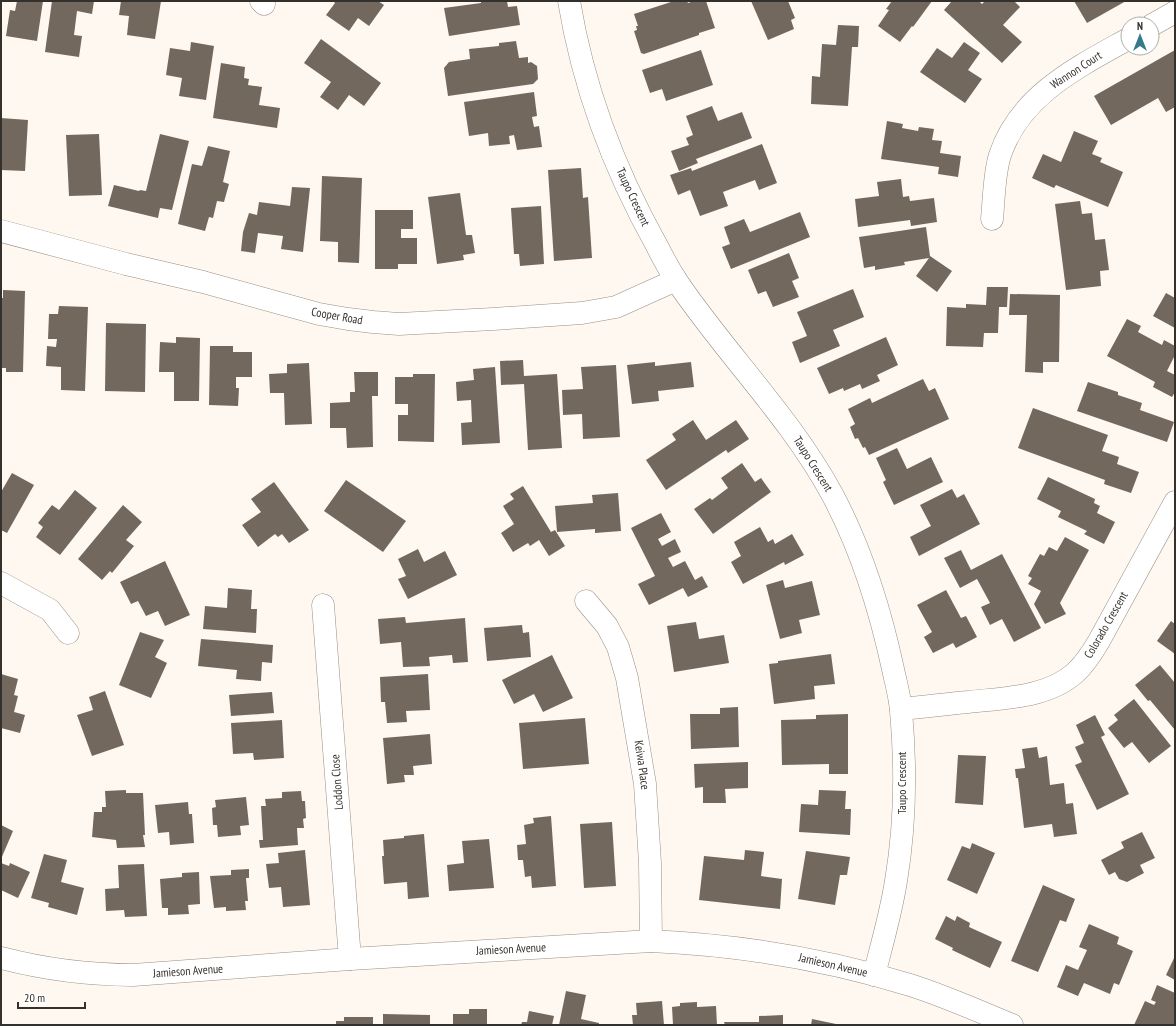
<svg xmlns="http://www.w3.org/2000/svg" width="1176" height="1026" font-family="'PT Sans Narrow',sans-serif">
  <rect width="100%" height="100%" fill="#fff8f1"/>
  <g fill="#72685e">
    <polygon points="17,1 43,1 37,41 6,36 10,10 15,11"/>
    <polygon points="52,1 94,1 92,14 77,11 74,35 82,36 79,57 45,52"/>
    <polygon points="121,1 161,1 155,39 127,35 129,16 119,15"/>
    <polygon points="333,1 378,1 384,5 369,26 358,18 349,31 326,15 335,3"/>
    <polygon points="481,1 507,1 508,7 517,6 520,25 449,36 444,8 481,3"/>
    <polygon points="674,1 687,1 688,3 694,1 706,1 715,28 699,33 699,35 644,54 641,53 634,31 637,30 636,26 638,26 634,14"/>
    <polygon points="751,1 788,1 795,18 791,20 794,29 768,40"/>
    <polygon points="892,1 932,1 913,27 912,26 900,42 878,26 889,10 886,9"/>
    <polygon points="952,1 979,1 982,4 985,1 1014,1 1020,7 1003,25 1022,42 1002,63 944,10"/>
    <polygon points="1074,1 1126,1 1087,23"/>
    <polygon points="838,25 859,26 858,47 852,47 848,106 811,104 812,76 820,77 822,44 836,45"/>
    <polygon points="321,39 381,83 364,106 349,95 338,110 320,97 331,82 304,63"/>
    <polygon points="516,41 519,58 528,57 528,63 531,62 537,66 538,79 533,84 448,96 444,68 449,62 470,59 469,49 499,46 499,43"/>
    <polygon points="191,42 214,46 206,100 179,96 182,78 166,75 170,48 190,51"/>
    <polygon points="964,42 980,53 968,70 982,79 965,103 920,72 937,48 952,58"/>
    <polygon points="701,50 713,85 666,101 662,89 650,93 642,70"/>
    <polygon points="1175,50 1175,107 1166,112 1158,98 1111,125 1094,96"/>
    <polygon points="221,63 245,67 244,78 249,79 248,85 262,87 259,105 280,108 277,128 213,118"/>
    <polygon points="534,92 537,116 532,117 534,127 539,126 542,147 517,150 514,135 509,136 510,144 489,146 488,133 469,136 464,102"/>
    <polygon points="712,106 718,121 742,112 752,138 696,159 698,163 679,171 671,151 689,145 686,138 693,135 686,116"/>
    <polygon points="1,118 28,120 25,171 1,170"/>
    <polygon points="887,121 903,124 902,128 918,131 919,127 934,129 932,140 942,141 940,153 961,156 958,177 938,174 939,167 881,159"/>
    <polygon points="1074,131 1098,141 1092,154 1102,158 1100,162 1123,172 1108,207 1056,185 1054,188 1032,178 1043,154 1061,162"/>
    <polygon points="99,134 102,195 69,196 66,135"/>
    <polygon points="160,134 189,141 172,210 160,208 158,218 108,206 114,185 139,191 140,190 146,191"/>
    <polygon points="762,144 777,183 759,190 755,180 723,192 728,206 700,216 690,190 678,195 670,175 691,168 692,171"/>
    <polygon points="208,146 230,151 223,182 229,184 224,202 217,201 213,218 209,217 205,231 178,224 192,164 202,166"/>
    <polygon points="581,168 583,198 588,197 592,258 554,261 548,170"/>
    <polygon points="322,176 362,178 359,263 338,262 338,242 320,241"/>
    <polygon points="901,179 903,197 909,196 910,201 934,198 937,222 911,226 910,220 858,227 855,199 879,196 877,182"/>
    <polygon points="292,187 310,188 303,252 281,249 283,236 258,233 255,253 241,251 243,232 249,213 257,215 259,202 290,206"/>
    <polygon points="460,193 466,235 472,235 475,253 463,255 464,260 437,264 428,197"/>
    <polygon points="1080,201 1082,214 1092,213 1095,240 1105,239 1109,270 1100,271 1101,286 1066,290 1055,204"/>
    <polygon points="541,206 544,264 520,266 519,254 514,254 511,208"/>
    <polygon points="375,210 413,210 413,229 401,229 401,238 417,238 417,264 398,264 398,269 375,269"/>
    <polygon points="800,212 810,237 731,269 722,247 730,244 724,227 744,219 750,232"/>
    <polygon points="926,227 930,256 952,271 937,292 916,276 929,258 904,262 905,265 875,270 875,266 864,268 859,237"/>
    <polygon points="789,253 799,278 792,281 799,297 773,307 766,291 758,294 748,270"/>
    <polygon points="987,287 1008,287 1007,307 999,307 998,333 984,333 983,347 946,346 947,307 966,308 966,304 986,305"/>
    <polygon points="853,289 864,317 833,330 840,346 800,363 792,342 807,336 797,312"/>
    <polygon points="3,290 25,291 23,372 6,372 6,368 1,368 1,298 3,298"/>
    <polygon points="1166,293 1175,298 1175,328 1153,316"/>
    <polygon points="1010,294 1060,295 1059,362 1043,362 1043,373 1025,372 1027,315 1009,315"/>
    <polygon points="59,306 88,307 85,391 61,390 61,367 46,366 47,346 56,347 57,339 48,339 49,314 58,314"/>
    <polygon points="1127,319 1141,326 1138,332 1162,345 1164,340 1175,346 1175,355 1167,371 1175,375 1175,392 1172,397 1153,387 1155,382 1107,356"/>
    <polygon points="106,323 146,324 145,392 105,391"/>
    <polygon points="176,337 200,338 199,401 174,401 174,372 159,372 160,342 176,343"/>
    <polygon points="886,337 898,365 877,375 880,381 862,389 860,384 844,391 843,388 829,394 817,368"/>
    <polygon points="210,346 233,346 233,352 252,352 252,377 236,377 236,388 239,388 238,406 209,405"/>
    <polygon points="523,360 524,376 557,374 562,448 528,450 524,384 501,385 500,361"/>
    <polygon points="655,362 655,366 691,362 694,387 658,391 659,401 632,404 627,365"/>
    <polygon points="309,363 312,424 285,425 284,393 270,393 269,374 287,373 287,364"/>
    <polygon points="616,365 620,437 583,439 582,414 563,415 562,390 583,389 581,367"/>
    <polygon points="495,367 500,443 462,445 461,423 472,422 471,400 457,401 456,382 474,380 473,369"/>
    <polygon points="354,372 378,372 378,396 372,396 373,447 347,448 346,428 330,428 330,403 350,402 350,392 355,392"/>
    <polygon points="413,374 435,374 434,442 398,441 398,415 408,415 408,404 395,404 395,377 413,377"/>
    <polygon points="923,379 929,391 935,388 949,419 869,455 865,447 863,448 858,438 855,439 850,427 855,424 848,409 870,398 872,403"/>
    <polygon points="1088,382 1118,392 1118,395 1142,403 1140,410 1174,422 1167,442 1077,411"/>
    <polygon points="1033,408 1108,435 1102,451 1119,457 1117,464 1139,472 1131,493 1104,484 1105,480 1018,448"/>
    <polygon points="693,420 706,440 736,420 749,439 728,453 726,450 666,490 646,460 676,440 672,434"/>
    <polygon points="897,448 907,469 931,457 943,482 894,505 883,482 886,480 876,458"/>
    <polygon points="742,463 755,482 761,478 771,492 713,534 694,509 710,498 712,500 728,488 721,478"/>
    <polygon points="12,473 34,485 7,533 1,530 1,492"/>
    <polygon points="1048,477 1095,499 1094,503 1100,506 1097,513 1115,522 1104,544 1084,534 1087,531 1058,517 1061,511 1037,499"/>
    <polygon points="346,480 406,521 383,552 324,511"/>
    <polygon points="274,482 309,530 289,543 282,534 278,537 275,534 258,547 242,525 261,512 251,499"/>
    <polygon points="523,486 551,532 555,530 565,546 549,556 539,540 530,546 528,543 513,552 501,533 514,524 503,506 514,499 510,494"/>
    <polygon points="952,489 957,498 964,494 980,524 919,556 910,537 931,526 920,505"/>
    <polygon points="75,490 97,508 60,555 36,537 43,527 38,523 52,505 59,510"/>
    <polygon points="618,493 621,531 595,533 595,529 557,532 555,506 593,503 592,495"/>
    <polygon points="123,505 142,522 126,540 134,546 112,573 110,571 102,580 78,559"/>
    <polygon points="661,513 671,532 658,539 662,546 675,539 681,552 668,558 673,567 685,561 695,580 702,576 708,587 688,597 683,588 649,605 638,584 655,576 631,528"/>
    <polygon points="760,527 768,542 773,539 775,544 792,534 804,555 785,565 784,562 743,584 731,562 741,556 734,542"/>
    <polygon points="1065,537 1089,550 1060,603 1066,614 1045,624 1034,604 1041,591 1028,584 1032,578 1028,576 1040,554 1044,556 1049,547 1057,551"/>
    <polygon points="418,549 424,562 445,551 457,575 408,599 398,579 406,576 398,559"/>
    <polygon points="961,550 971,570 1002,554 1041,628 1014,642 1002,619 990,625 981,607 990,603 977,579 960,588 944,558"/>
    <polygon points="165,561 190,615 165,626 158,611 146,616 138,601 131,604 120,582"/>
    <polygon points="783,580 785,588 812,581 820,615 799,620 802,633 780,639 766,585"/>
    <polygon points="228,588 252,590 251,609 257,609 256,633 203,629 205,606 227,608"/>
    <polygon points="946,590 961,618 966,616 977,637 956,648 953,643 933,653 924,637 932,632 917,605"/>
    <polygon points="405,617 406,623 465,618 468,662 453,663 452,655 429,657 430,666 403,667 401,642 380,644 378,619"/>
    <polygon points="1171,621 1175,624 1175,654 1157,641"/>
    <polygon points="696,622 699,639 724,635 729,663 674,672 667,626"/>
    <polygon points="522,625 523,633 529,632 531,657 487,661 484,628"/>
    <polygon points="140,632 164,640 155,657 167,663 151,698 119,685"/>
    <polygon points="201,639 273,645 272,663 262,662 261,681 236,679 237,670 198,666"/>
    <polygon points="831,654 835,684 814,686 815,699 774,704 769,664 778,663 778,661"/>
    <polygon points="552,655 573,698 543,712 534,694 514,704 502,680"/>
    <polygon points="1160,665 1175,683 1175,730 1150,700 1148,701 1135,685"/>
    <polygon points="1,674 18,679 14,695 18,696 14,712 25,715 20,733 1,728"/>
    <polygon points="428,674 430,710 406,711 407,722 387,723 385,702 381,702 380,677"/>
    <polygon points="105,691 124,745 92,756 77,715 93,710 89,697"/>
    <polygon points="272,692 274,713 231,716 229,695"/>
    <polygon points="1134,699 1171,746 1149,763 1132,742 1124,748 1108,728 1118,720 1114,715"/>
    <polygon points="738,707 739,747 691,749 690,714 720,714 720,708"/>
    <polygon points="848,714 848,774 829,774 829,764 782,765 781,720 816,719 816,715"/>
    <polygon points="1095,715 1105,735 1101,737 1129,794 1097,810 1075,765 1082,762 1075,747 1084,743 1076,725"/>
    <polygon points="585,718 589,764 523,769 519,723"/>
    <polygon points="282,720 284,758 254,760 253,753 233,754 231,723"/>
    <polygon points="430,734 432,764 413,766 414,775 404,775 405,782 387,784 383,738"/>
    <polygon points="1037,747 1039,758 1047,756 1050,785 1064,783 1066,804 1073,803 1077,834 1054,837 1052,824 1024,828 1018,778 1016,778 1015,769 1025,768 1022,749"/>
    <polygon points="958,755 986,756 983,805 955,803"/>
    <polygon points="748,762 748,788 725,789 726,803 703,803 703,787 695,788 694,764"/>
    <polygon points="126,790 126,793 143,793 145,835 143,835 145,847 117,848 116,840 92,837 94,812 102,812 102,807 106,807 105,791"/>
    <polygon points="819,790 846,791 845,809 851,809 850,835 799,832 801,804 818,805"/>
    <polygon points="301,791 302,801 305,801 306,818 303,819 304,828 297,828 298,845 260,848 259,840 263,840 261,806 266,806 265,799 282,798 282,792"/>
    <polygon points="246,797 249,825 240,826 241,835 218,837 217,825 213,825 212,808 216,807 215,800"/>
    <polygon points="188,802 189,814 192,814 194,843 170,845 169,832 158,833 155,805"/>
    <polygon points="551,816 556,886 532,888 531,876 525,877 523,860 518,860 517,845 526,844 524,825 534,823 533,818"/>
    <polygon points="612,822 616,886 584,888 580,824"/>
    <polygon points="1,825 13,831 1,859"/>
    <polygon points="1142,832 1155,858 1140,865 1144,873 1127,882 1119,879 1115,872 1109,875 1101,860 1124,848 1121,842"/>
    <polygon points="424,834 429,897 408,899 407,882 384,884 382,856 384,856 383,840 404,838 404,836"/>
    <polygon points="489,839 494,888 449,891 447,865 464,863 462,841"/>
    <polygon points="972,843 995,853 977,894 947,880 962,846 970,849"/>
    <polygon points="305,850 310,905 283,907 281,887 269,888 266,864 279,863 278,853"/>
    <polygon points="745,850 764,852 761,876 782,879 780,909 699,900 704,856 744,860"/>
    <polygon points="806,851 850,857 847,875 840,875 835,905 798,899"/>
    <polygon points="44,854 67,860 61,882 84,888 77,915 48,907 49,903 31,898"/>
    <polygon points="1,863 9,866 10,863 30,872 18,898 1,890"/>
    <polygon points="144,864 147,916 125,917 124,910 106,911 105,889 119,888 118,865"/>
    <polygon points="249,869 249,878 246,878 248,901 245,901 246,910 226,911 226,907 214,908 210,876 231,875 231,870"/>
    <polygon points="199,872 200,904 188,905 189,914 168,915 168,908 162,908 160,879 182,877 182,873"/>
    <polygon points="1043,885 1075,899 1066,922 1060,920 1038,972 1011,961"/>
    <polygon points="946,916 955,921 957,916 970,923 969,927 1002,942 990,968 952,950 953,948 935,939"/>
    <polygon points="1089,924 1119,937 1117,944 1133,951 1119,985 1114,983 1110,994 1084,983 1078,996 1057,987 1066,965 1078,970 1087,950 1079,947"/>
    <polygon points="1175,956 1175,980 1166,975"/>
    <polygon points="1157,985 1175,993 1175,1025 1134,1025 1145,1001 1154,1005 1156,1002 1151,1000"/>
    <polygon points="566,991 586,995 581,1019 599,1023 599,1025 559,1025"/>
    <polygon points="662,1001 664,1025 633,1025 632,1015 637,1015 636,1003"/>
    <polygon points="697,1002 697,1007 716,1006 717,1025 673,1025 672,1007 680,1006 680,1003"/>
    <polygon points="469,1009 487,1009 487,1025 453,1025 453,1014 469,1014"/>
    <polygon points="529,1011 554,1016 552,1025 521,1025 522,1022 527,1022"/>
    <polygon points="383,1014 430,1015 430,1025 383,1025"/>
    <polygon points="783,1015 783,1025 725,1025 724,1022 759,1022 759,1016"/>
    <polygon points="344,1017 373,1017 373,1025 336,1025 336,1021 344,1021"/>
    <polygon points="812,1019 836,1024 835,1025 811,1025"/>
  </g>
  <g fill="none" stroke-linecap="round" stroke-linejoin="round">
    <g stroke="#998f84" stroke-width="23">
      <g id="street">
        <polyline points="261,1 264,4"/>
        <path d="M569,1C583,86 615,171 657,246C663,258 670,271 678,283C727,355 790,417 832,494C861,548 880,609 893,669C896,683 900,697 901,711C906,766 905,827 896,881C891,913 882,944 874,975"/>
        <polyline points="1152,25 1175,12"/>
        <path d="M992,219C994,199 994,174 1000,155C1020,95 1078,67 1128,39"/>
        <polyline points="1,231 126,264 203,282 319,314 348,319 373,322 399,324 493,319 582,313 616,307 676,280"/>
        <polyline points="1,583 50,610 68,633"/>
        <polyline points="586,601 607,626 618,647 627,678 645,784 650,863 651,941"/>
        <polyline points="323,605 350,959"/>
        <path d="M901,709C924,707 946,704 968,702C1003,698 1047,698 1075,673C1085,664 1092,653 1099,641L1175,502"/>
        <path d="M1,958C47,970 86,975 133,975L350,959L651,941C739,945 826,959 910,985C945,996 978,1011 1012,1025"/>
      </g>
    </g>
    <use href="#street" stroke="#fff" stroke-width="22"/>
  </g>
  <g text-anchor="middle" stroke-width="4" stroke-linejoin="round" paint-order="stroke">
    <g font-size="12" fill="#34302b" stroke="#fff">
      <text transform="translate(1076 70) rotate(-33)" y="4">Wannon Court</text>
      <text transform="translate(633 197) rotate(65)" y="4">Taupo Crescent</text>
      <text transform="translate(337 316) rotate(10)" y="4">Cooper Road</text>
      <text transform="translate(813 464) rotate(58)" y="4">Taupo Crescent</text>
      <text transform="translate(1106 625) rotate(-60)" y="4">Colorado Crescent</text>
      <text transform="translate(642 765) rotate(82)" y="4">Keiwa Place</text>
      <text transform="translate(337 782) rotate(-94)" y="4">Loddon Close</text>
      <text transform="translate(902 783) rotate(-90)" y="4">Taupo Crescent</text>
      <text transform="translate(511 949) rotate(-3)" y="4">Jamieson Avenue</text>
      <text transform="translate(833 965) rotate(13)" y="4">Jamieson Avenue</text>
      <text transform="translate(188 971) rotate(-4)" y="4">Jamieson Avenue</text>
    </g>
  </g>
  <rect width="1176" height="1026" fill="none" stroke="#34302b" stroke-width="4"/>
  <g transform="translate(1140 36)"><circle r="19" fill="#ffffff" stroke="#aeacaa"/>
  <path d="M0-3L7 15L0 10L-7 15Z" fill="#357a88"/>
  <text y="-6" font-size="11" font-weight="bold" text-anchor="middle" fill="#34302b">N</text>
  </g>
  <path d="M18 1002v6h67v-6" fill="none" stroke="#34302b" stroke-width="2"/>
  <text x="24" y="1002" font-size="12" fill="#34302b" stroke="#ffffff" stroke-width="3" paint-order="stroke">20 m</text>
</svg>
